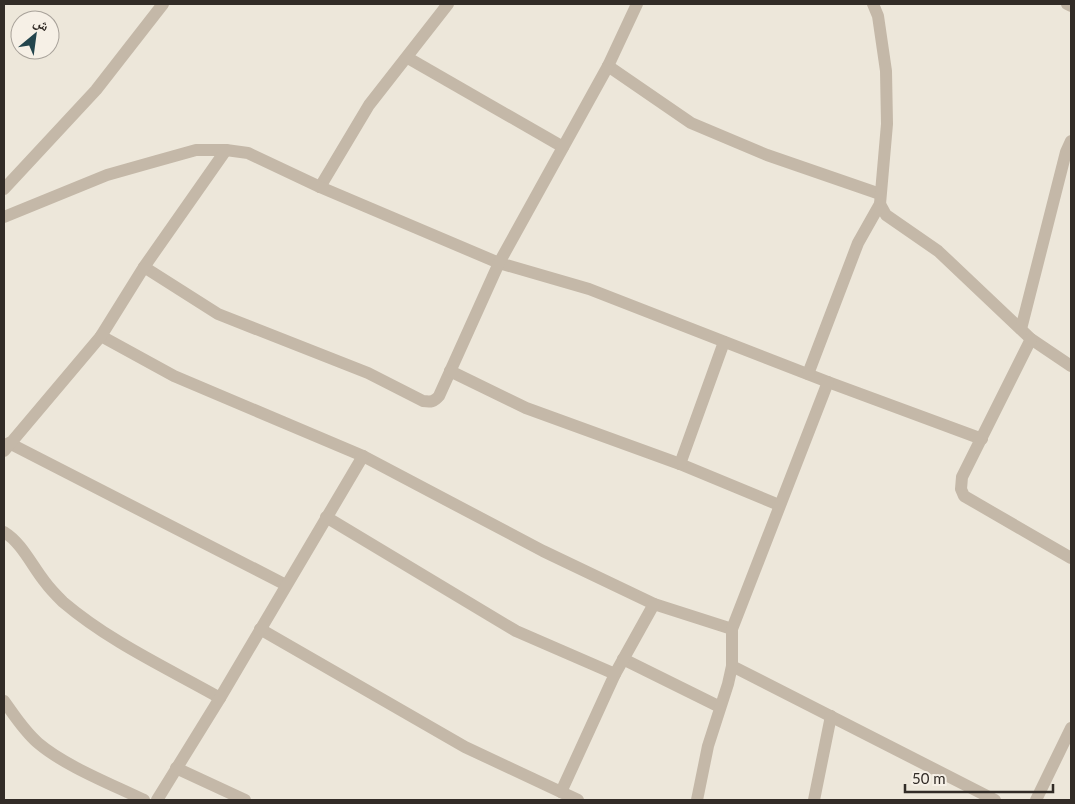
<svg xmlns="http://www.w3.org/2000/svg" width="1075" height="804" font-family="Lato,'Noto Naskh Arabic',sans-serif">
  <rect width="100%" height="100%" fill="#ede7da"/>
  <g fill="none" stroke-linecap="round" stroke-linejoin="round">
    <g stroke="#c4b8a8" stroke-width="12">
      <polyline points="1067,4 1071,6"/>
      <polyline points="408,58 563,147"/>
      <polyline points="608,66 691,123 767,155 880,194"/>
      <polyline points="320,187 369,105 448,4"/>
      <polyline points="4,189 96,90 163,4"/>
      <polyline points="880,204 886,215 938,251 1031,339 1071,366"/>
      <polyline points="4,217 107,175 153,162 196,150 226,150 248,153 320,187 499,263 589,289 828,382 982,439"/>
      <path d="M144,267L218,314L368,373L423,401C431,402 434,402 439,396L499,263L608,66L637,4"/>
      <polyline points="1021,329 1066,152 1071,141"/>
      <polyline points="101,336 174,376 363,456 543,551 654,604 732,629"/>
      <polyline points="1031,339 962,477 961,489 964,496 1071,558"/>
      <polyline points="450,371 526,408 680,464 779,505"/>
      <polyline points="808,374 858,243 880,204 887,124 886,71 878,16 873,4"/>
      <polyline points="9,443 286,585"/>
      <polyline points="4,451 101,336 144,267 226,150"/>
      <polyline points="680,464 724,342"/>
      <polyline points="326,517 516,631 615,674"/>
      <path d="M4,532C22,543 32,566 45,582C50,589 57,596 63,602C110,642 167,668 220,698"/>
      <polyline points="260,629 465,747 578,800"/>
      <polyline points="623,659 720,707"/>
      <polyline points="732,666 995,800"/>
      <path d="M4,701C14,715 24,731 38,743C65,766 111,784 144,800"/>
      <polyline points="176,768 245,800"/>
      <polyline points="561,792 615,674 654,604"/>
      <polyline points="157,800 220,698 363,456"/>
      <polyline points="697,800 708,746 728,684 732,666 732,629 828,382"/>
      <polyline points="814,800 831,716"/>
      <polyline points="1036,800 1071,728"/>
    </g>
  </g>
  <rect width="1075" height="804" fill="none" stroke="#322c27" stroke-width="10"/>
  <g transform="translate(35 35) rotate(29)"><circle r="24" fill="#f6f0e6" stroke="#a8a29a"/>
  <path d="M0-4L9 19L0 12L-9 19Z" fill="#23454d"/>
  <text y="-8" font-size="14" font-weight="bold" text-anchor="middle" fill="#322c27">ش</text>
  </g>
  <path d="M905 784v8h148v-8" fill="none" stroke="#322c27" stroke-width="2.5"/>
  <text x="912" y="784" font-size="15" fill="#322c27" stroke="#f6f0e6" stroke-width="4" paint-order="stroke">50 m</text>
</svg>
